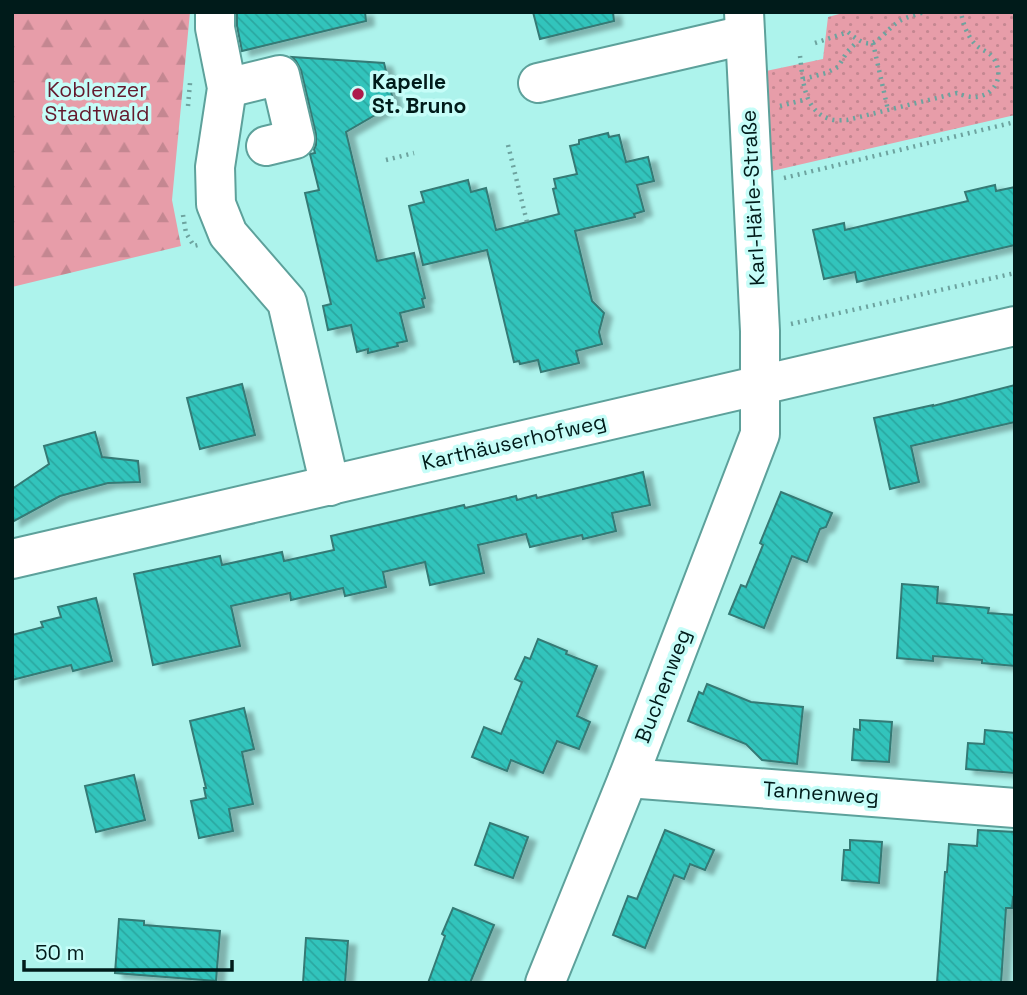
<svg xmlns="http://www.w3.org/2000/svg" width="1027" height="995" font-family="'Space Grotesk',sans-serif">
  <defs>
    <pattern id="forest-firs" width="22" height="20" patternUnits="userSpaceOnUse" patternTransform="scale(1.75)"><rect width="22" height="20" fill="#e79da9"/><path d="M5 1l3.5 6h-7zM16 11l3.5 6h-7z" fill="#c48791"/></pattern>
    <pattern id="park-dots" width="8" height="8" patternUnits="userSpaceOnUse" patternTransform="scale(1.75)"><rect width="8" height="8" fill="#e79da9"/><path d="M2 2h.1M6 6h.1" fill="none" stroke="#c48791" stroke-width="1.8" stroke-linecap="round"/></pattern>
    <pattern id="building-back-hatch" width="6" height="6" patternUnits="userSpaceOnUse" patternTransform="scale(1.75)"><rect width="6" height="6" fill="#33c4bc"/><path d="M-1 5l2 2M0 0l6 6M5-1l2 2" fill="none" stroke="#2ba8a1"/></pattern>
    <filter id="shadow"><feDropShadow dx="8" dy="4.5" stdDeviation="2" flood-color="#0004"/></filter>
  </defs>
  <rect width="100%" height="100%" fill="#adf3ec"/>
  <polygon fill="url(#forest-firs)" points="12,12 190,12 172,200 181,246 12,287"/>
  <polygon fill="url(#park-dots)" points="847,12 1015,12 1015,115 772,171 766,71 823,59 828,17"/>
  <g fill="url(#building-back-hatch)" stroke="#357a75" stroke-width="2" filter="url(#shadow)">
    <polygon points="237,12 365,12 366,21 242,51 237,26"/>
    <polygon points="533,12 613,12 614,21 540,39"/>
    <polygon points="292,57 384,63 394,104 346,132 377,261 414,253 425,298 422,299 424,307 400,313 407,341 397,343 398,346 368,353 368,349 357,352 351,325 328,330 323,306 331,304 305,193 319,190 310,154 315,153 314,149 316,145 316,134 301,70 296,61"/>
    <polygon points="608,133 609,137 619,135 626,162 648,157 654,181 637,185 644,211 634,214 635,217 575,231 592,301 604,313 599,332 602,344 576,351 579,363 541,372 538,360 520,364 519,361 514,362 487,250 423,265 409,206 424,202 421,192 468,180 471,192 486,188 496,230 559,214 553,189 556,188 554,179 577,174 570,146 579,144 579,140"/>
    <polygon points="995,185 996,191 1015,187 1015,245 857,282 855,272 824,279 813,230 844,223 845,230 968,201 965,192"/>
    <polygon points="242,384 255,435 200,449 187,398"/>
    <polygon points="1015,385 1015,422 911,446 919,482 890,489 874,418 933,405 933,406"/>
    <polygon points="95,432 102,457 138,461 140,482 108,483 60,496 12,522 12,489 49,464 44,446"/>
    <polygon points="643,472 650,505 612,513 616,531 583,539 582,535 530,547 526,534 478,545 484,573 430,585 425,562 383,572 386,587 345,596 343,588 291,600 290,593 231,606 240,646 153,665 134,574 220,556 222,565 282,552 284,561 334,550 331,536 464,505 465,508 516,496 517,500 536,495 537,498"/>
    <polygon points="781,492 832,513 826,527 820,529 807,562 792,556 764,628 729,614 741,585 746,587 763,545 760,543"/>
    <polygon points="902,584 938,587 937,603 989,608 988,613 1015,615 1015,666 982,663 982,660 933,656 933,661 897,658"/>
    <polygon points="96,598 112,661 73,671 71,665 12,680 12,635 43,627 41,622 61,617 58,607"/>
    <polygon points="538,639 567,651 566,654 597,666 577,716 590,722 579,749 557,741 543,773 511,760 507,771 472,757 484,727 501,734 522,682 515,679 525,657 530,659"/>
    <polygon points="707,684 751,702 803,707 797,764 762,760 746,744 688,721 699,692 703,694"/>
    <polygon points="244,708 254,749 242,752 253,804 229,809 233,831 199,838 191,801 206,798 204,788 206,788 190,721"/>
    <polygon points="860,720 892,722 889,762 852,760 854,729 860,730"/>
    <polygon points="985,730 1015,733 1014,773 966,769 968,743 984,744"/>
    <polygon points="134,775 145,820 96,832 85,786"/>
    <polygon points="490,823 528,837 513,878 475,865"/>
    <polygon points="665,830 714,850 705,870 690,864 684,879 674,875 645,948 613,935 628,896 637,899"/>
    <polygon points="978,830 1015,832 1015,897 1013,897 1012,908 1006,908 1001,983 937,983 945,872 947,872 949,844 977,846"/>
    <polygon points="850,840 882,842 879,883 842,880 844,850 850,850"/>
    <polygon points="453,908 494,925 470,983 428,983 445,936 442,934"/>
    <polygon points="119,919 144,921 144,925 220,931 216,981 115,973"/>
    <polygon points="306,938 348,941 345,983 303,983"/>
  </g>
  <g fill="none" stroke-linecap="round" stroke-linejoin="round">
    <g stroke="#5da19b" stroke-width="42">
      <g id="minor">
        <polyline points="215,12 215,28 227,88 215,167 216,204 228,234 287,302 330,486"/>
        <polyline points="538,83 745,35"/>
        <polyline points="227,88 280,75 295,139 266,146"/>
        <polyline points="12,559 1015,326"/>
        <polyline points="628,778 1015,808"/>
        <polyline points="545,983 628,778 760,434 760,331 744,12"/>
      </g>
    </g>
    <g stroke="#6da39f" stroke-width="4.5" stroke-dasharray="2 5" stroke-linecap="butt">
      <path d="M815,43L848,32C875,56 878,36 898,22C905,17 916,15 924,12"/>
      <polyline points="873,43 888,110"/>
      <path d="M800,56C803,79 803,111 830,119C834,121 842,120 847,120L957,93C962,95 968,97 973,97C994,97 1005,77 994,59C990,52 983,51 977,46C968,38 963,24 961,12"/>
      <polyline points="803,79 826,73 838,67 847,52 858,41"/>
      <polyline points="188,106 190,83"/>
      <polyline points="780,106 807,99"/>
      <polyline points="508,145 527,222"/>
      <polyline points="386,160 414,153"/>
      <polyline points="784,178 1015,122"/>
      <polyline points="183,215 186,233 194,246 198,245"/>
      <polyline points="791,324 1015,273"/>
    </g>
    <use href="#minor" stroke="#fff" stroke-width="38"/>
  </g>
  <circle fill="#ad1a4b" stroke="#c6fdf8" stroke-width="2.5" cx="358" cy="94" r="7"/>
  <g text-anchor="middle" stroke-width="7" stroke-linejoin="round" paint-order="stroke">
    <g font-size="21" font-weight="bold" fill="#001b1a" stroke="#c6fdf8" text-anchor="start">
      <text x="372" y="89">Kapelle<tspan x="372" dy="24">St. Bruno</tspan></text>
    </g>
    <g font-size="21" fill="#64192d" stroke="#c6fdf8">
      <text x="97" y="97">Koblenzer<tspan x="97" dy="24">Stadtwald</tspan></text>
    </g>
    <g font-size="21" fill="#001b1a" stroke="#c6fdf8">
      <text transform="translate(753 198) rotate(-93)" y="7">Karl-Härle-Straße</text>
      <text transform="translate(514 442) rotate(-13)" y="7">Karthäuserhofweg</text>
      <text transform="translate(663 686) rotate(-69)" y="7">Buchenweg</text>
      <text transform="translate(821 793) rotate(4)" y="7">Tannenweg</text>
    </g>
  </g>
  <rect width="1027" height="995" fill="none" stroke="#001b1a" stroke-width="28"/>
  <path d="M24 960v10h208v-10" fill="none" stroke="#001b1a" stroke-width="3.5"/>
  <text x="35" y="960" font-size="21" fill="#001b1a" stroke="#c6fdf8" stroke-width="5" paint-order="stroke">50 m</text>
</svg>
